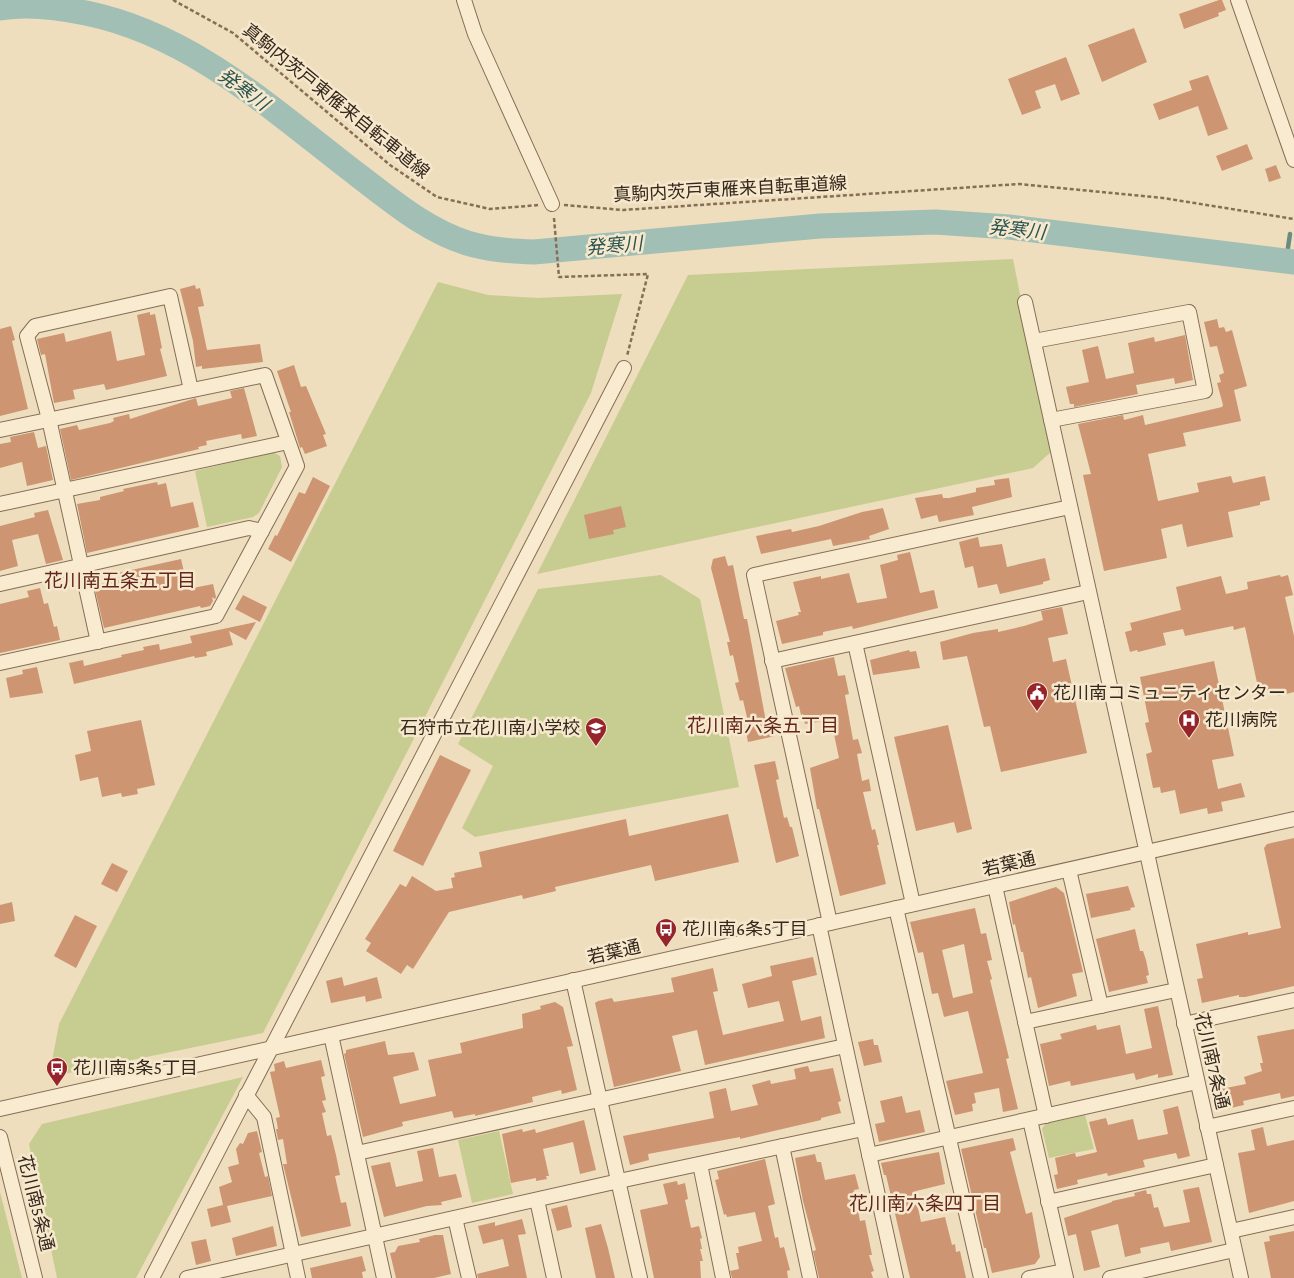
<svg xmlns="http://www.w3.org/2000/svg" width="1294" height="1278" font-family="'Crimson Pro','Noto Sans JP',serif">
  <rect width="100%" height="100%" fill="#eedebd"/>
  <g fill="#c7cc91">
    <polygon points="1013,259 1051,452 1033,468 537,574 688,275"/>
    <polygon points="438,282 488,295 538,298 622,294 591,393 263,1033 49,1077 59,1024"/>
    <polygon points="273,452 280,456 282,467 259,513 253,517 207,527 195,471"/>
    <polygon points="661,575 700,599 739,787 475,837 462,828 493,766 458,744 538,589"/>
    <polygon points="243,1077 136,1278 57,1278 29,1144 42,1124"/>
    <polygon points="1085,1115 1094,1149 1049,1158 1042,1129 1045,1124"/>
    <polygon points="499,1131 513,1194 472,1203 458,1140"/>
    <polygon points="0,1192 22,1278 0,1278"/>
  </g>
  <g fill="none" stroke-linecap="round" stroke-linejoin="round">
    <polyline stroke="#698d82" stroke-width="4.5" points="1286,261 1290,234"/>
    <path stroke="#a1bfb5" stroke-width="25" d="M0,8C29,3 58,7 86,13C193,35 274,111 359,176C392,201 426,230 467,243C490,250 511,251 534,252L820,226L935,222L1009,227L1294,262"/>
  </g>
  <g fill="#cd9572" fill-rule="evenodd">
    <polygon points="1219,0 1222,0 1226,10 1218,13 1219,16 1184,29 1179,14"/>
    <polygon points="1134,28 1147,62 1102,82 1088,45"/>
    <polygon points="1066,57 1080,94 1061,101 1055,84 1035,91 1041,108 1022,115 1008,79"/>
    <polygon points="1208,75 1228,129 1208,136 1198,106 1159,120 1153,104 1192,90 1189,81"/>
    <polygon points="1247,144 1253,159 1222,171 1216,156"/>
    <polygon points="1276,165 1281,178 1269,182 1265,169"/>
    <polygon points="195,285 196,289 200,288 204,306 198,307 207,350 260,344 263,362 202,369 202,366 196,367 193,341 180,289"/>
    <polygon points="150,312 150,315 155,314 162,348 160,349 167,376 106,390 104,384 73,390 75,399 54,403 45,354 41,355 37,339 64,333 66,342 111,331 117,361 145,355 137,315"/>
    <polygon points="1217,319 1219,328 1224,327 1226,332 1232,330 1247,386 1234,390 1241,421 1183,433 1186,446 1148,454 1158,501 1199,492 1197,483 1231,476 1233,483 1265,476 1270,500 1260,502 1260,505 1228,512 1233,537 1187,547 1182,524 1161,529 1167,558 1104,571 1083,475 1091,474 1078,424 1123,415 1124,420 1143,415 1145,425 1222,407 1223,405 1217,383 1221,382 1219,375 1224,373 1217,346 1210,347 1204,322"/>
    <polygon points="11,326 15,340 12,341 28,409 0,416 0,329"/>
    <polygon points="1185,335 1193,380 1175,384 1174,378 1136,385 1138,394 1074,407 1074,404 1070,404 1066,387 1089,382 1082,350 1098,346 1106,379 1134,373 1128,343 1154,337 1155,342"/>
    <polygon points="294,365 301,387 306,386 326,434 323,435 327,446 305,454 302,447 300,448 289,412 291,412 277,371"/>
    <polygon points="244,388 257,436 242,439 241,434 206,441 207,445 198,447 199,449 71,480 60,429 77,425 79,430 110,423 114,421 113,418 129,414 130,419 196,398 198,406 232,398 230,391"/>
    <polygon points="34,432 38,448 46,446 53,480 27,486 22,462 0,468 0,444 11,442 10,437"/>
    <polygon points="313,477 330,486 291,562 268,549 275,535 277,536 299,492 305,494"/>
    <polygon points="1009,478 1012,497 972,507 974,515 939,522 937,515 921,519 915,498 942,494 943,498 949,498 976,492 976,488 995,485 994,480"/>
    <polygon points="157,482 158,485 166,483 171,507 193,502 199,527 87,553 77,504 100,500 100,497 124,491 123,489"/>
    <polygon points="621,506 626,527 613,530 614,534 589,539 584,515"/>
    <polygon points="883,508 889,529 869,536 870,539 833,546 831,539 761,554 756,536 791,529 792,532 819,526 862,512"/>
    <polygon points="48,510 63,560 46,564 38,534 12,540 18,566 0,571 0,526 35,517 34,513"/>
    <polygon points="978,537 980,547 1002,544 1007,567 1045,558 1050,580 1043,582 1043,584 1000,594 997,584 978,588 973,566 965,568 959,542"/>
    <polygon points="910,552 920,593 934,590 938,608 853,629 852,626 823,632 823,635 782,644 776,621 799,615 798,612 801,612 793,582 821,576 821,579 849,573 857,603 887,598 880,565 898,560 897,555"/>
    <polygon points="725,556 728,566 733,565 744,619 747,619 766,722 772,721 775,736 748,742 745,727 749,726 743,700 740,701 735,683 739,682 733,655 730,656 727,642 730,642 711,568 713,559"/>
    <polygon points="181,559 188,589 213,584 216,597 215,599 212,597 213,601 210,606 201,608 200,606 104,628 94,585 120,580 118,573"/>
    <polygon points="1280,575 1281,577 1288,575 1293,595 1285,597 1294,636 1294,692 1278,696 1277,690 1259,692 1245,627 1234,630 1233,626 1185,636 1183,629 1163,633 1166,645 1138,652 1137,650 1130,652 1125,632 1132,630 1130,623 1181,610 1176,587 1221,576 1226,594 1248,589 1247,582"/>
    <polygon points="40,588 44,604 48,603 54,627 57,626 60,640 0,653 0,604 29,597 27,591"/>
    <polygon points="243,595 267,607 260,622 235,609"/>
    <polygon points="1062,607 1068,634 1048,638 1053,662 1066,659 1087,753 1001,772 990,726 984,727 967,656 943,660 940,642 973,633 998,629 998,632 1024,626 1043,620 1041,611"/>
    <polygon points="256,622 246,640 229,631 233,645 206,652 207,656 195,658 194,656 74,684 69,663 83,660 84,666 122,657 121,655 144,650 143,647 159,644 160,650 192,643 190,636"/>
    <polygon points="909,650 910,652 916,651 920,668 873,675 870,660"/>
    <polygon points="834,657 838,676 845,675 849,694 845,695 853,740 858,739 862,753 857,754 862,781 869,779 871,791 863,792 872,830 875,829 879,845 877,845 886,884 840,896 819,809 817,809 810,768 839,758 831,720 805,724 803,714 801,715 799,706 796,707 785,668"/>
    <polygon points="1214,661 1234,756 1212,760 1218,789 1241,783 1245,797 1221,802 1223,811 1208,814 1207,808 1180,814 1175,790 1161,793 1160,787 1153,788 1146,754 1152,752 1145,723 1149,722 1140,677"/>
    <polygon points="37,667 43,693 10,698 6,678 23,674 22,670"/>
    <polygon points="141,720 155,785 137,789 138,794 122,797 121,793 102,797 98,777 80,781 75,755 91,751 87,731"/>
    <polygon points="948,725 972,829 957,833 954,822 916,831 894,737"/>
    <polygon points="440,755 471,770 423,866 393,851"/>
    <polygon points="775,761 779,779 776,780 784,818 787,817 790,827 792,827 799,856 776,863 754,765"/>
    <polygon points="728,814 739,862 655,881 651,865 555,887 556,891 523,899 522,895 449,912 413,969 407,965 401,974 366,951 371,943 365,939 400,884 406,887 412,876 436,891 453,888 451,878 455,877 454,873 482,867 479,852 626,819 629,836"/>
    <polygon points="1294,838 1294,986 1245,997 1239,997 1239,995 1202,1003 1197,979 1203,978 1196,944 1248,932 1248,935 1281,928 1264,848 1267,844"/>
    <polygon points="112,863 128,871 117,892 101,884"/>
    <polygon points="1128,886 1135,907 1130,908 1131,910 1091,918 1086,894"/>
    <polygon points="1056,887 1064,893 1083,972 1072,974 1077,996 1038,1008 1031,977 1028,978 1023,952 1021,952 1015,924 1013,925 1009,902"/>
    <polygon points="12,902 15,921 0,924 0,905"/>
    <path d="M975,908L981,934L986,933L992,960L987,961L992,979L990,980L1009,1058L1006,1059L1018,1109L1003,1112L999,1088L974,1093L976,1103L972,1104L973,1111L955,1115L946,1081L983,1073L968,1011L944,1017L938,993L932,994L923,952L918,953L910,922ZM964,944L973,993L953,998L942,950Z"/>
    <polygon points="75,915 97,926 76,968 54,956"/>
    <polygon points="1135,929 1140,951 1143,951 1146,960 1149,975 1146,976 1148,983 1109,992 1096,939"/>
    <polygon points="813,957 817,975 792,981 801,1021 821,1016 825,1038 705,1065 697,1030 672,1036 681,1071 614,1087 595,1003 598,1001 612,998 614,1002 674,992 671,978 713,968 718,991 713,992 723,1035 784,1021 779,1001 748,1008 742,984 772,976 770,966"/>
    <polygon points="342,977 344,986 377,977 382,998 366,1002 365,996 331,1003 326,981"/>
    <polygon points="555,1002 563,1007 569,1031 573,1046 567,1047 577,1090 562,1094 561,1090 532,1097 533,1102 475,1116 475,1114 454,1118 452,1111 402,1122 403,1126 363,1137 344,1054 346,1053 346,1050 385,1041 388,1055 414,1052 419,1070 393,1077 400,1104 436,1096 428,1060 462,1053 460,1043 523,1028 522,1014 541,1009 540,1006"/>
    <polygon points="1158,1006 1173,1075 1158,1078 1158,1074 1136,1080 1134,1073 1071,1086 1070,1081 1049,1086 1040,1044 1062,1039 1060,1034 1096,1025 1097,1030 1120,1025 1126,1054 1152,1048 1144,1009"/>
    <polygon points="1294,1029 1294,1096 1281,1099 1280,1093 1243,1101 1244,1105 1226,1109 1221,1089 1246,1084 1244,1077 1262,1071 1260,1063 1263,1063 1257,1036"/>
    <polygon points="873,1039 874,1045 878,1045 882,1062 864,1066 858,1042"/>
    <polygon points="321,1060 325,1076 321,1077 326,1100 322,1101 326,1112 322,1113 327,1136 331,1135 336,1155 340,1175 335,1176 341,1203 346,1202 351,1226 301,1237 285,1172 283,1164 287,1164 283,1139 278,1140 276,1129 278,1129 276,1118 280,1117 270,1072 275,1071 274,1064 284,1061 286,1068"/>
    <polygon points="808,1066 810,1072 833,1068 841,1101 838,1102 841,1113 821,1118 821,1120 740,1139 740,1137 648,1154 649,1160 630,1165 623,1136 714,1118 709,1092 726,1088 731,1111 758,1105 752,1085 770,1080 771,1084 796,1079 794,1069"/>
    <polygon points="902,1096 906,1113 920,1110 925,1132 879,1142 875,1124 885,1122 880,1101"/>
    <polygon points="1178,1106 1190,1156 1178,1159 1176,1153 1143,1160 1145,1167 1108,1176 1107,1173 1077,1180 1078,1184 1057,1189 1054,1175 1058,1174 1055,1158 1075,1153 1076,1157 1097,1152 1089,1122 1106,1118 1108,1125 1133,1119 1138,1140 1168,1134 1163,1110"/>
    <polygon points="584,1120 596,1170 580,1174 573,1142 543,1149 549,1176 546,1176 547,1179 536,1181 536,1178 511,1183 502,1134 522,1129 523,1132 535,1129 536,1133"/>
    <polygon points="1263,1127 1267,1146 1294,1140 1294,1201 1249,1213 1238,1153 1255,1150 1251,1130"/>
    <polygon points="257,1131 262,1152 259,1153 265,1177 268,1176 272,1196 227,1206 231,1222 211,1227 207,1209 223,1205 219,1187 232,1182 228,1167 239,1164 236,1149 240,1143 243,1144 248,1133"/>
    <polygon points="1013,1138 1016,1150 1010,1152 1026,1214 1032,1212 1040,1257 1035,1264 992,1273 986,1248 984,1248 961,1149"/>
    <polygon points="433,1148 439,1177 456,1174 462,1197 441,1202 442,1205 427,1206 384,1217 371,1166 390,1162 396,1187 423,1181 417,1151"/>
    <polygon points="939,1152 945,1184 916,1191 917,1194 915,1194 921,1222 945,1217 952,1245 955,1244 956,1252 960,1251 966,1278 910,1278 886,1175 884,1175 881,1163"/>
    <polygon points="815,1154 817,1162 821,1162 825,1180 855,1174 859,1189 854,1190 860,1221 865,1220 872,1255 869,1255 874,1271 871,1272 873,1278 819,1278 813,1251 816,1250 803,1201 795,1158"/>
    <polygon points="765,1159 775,1204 768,1206 775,1238 778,1237 780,1248 784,1247 790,1270 787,1271 788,1278 732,1278 730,1271 739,1269 736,1253 739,1253 738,1247 762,1241 755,1212 727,1217 726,1214 724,1215 715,1180 719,1179 717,1171"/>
    <polygon points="677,1181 678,1185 685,1183 688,1199 685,1200 691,1228 699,1226 702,1238 700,1239 702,1249 700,1249 703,1261 700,1261 701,1278 654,1278 640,1210 668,1204 663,1184"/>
    <polygon points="1199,1187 1212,1242 1171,1251 1169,1242 1140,1248 1141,1253 1125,1257 1118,1224 1091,1231 1100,1267 1084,1271 1076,1234 1068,1236 1064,1218 1112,1202 1112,1201 1135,1196 1134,1193 1146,1190 1147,1194 1151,1194 1154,1208 1158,1207 1164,1227 1190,1222 1183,1190"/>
    <polygon points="567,1205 572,1227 557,1231 551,1209"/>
    <polygon points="522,1219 526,1234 518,1235 527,1278 478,1278 477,1274 509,1266 503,1239 483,1244 478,1226 495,1222 495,1226"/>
    <polygon points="601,1224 608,1248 615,1278 596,1278 585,1228"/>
    <polygon points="273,1226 277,1246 236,1256 232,1238"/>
    <polygon points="1294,1231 1294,1278 1271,1278 1264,1242 1270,1241 1269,1236"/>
    <polygon points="435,1235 443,1235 451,1274 434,1278 396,1278 390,1253 395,1252 398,1246 420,1242 419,1239"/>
    <polygon points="206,1239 211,1261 196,1265 191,1242"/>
    <polygon points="362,1256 366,1271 362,1272 363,1278 312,1278 310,1268"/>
  </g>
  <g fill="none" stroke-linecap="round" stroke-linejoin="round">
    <g stroke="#866e56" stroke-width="16">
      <g id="minor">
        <polyline points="464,0 475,34 552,204"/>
        <polyline points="1238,0 1294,160"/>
        <polyline points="1025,302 1241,1278"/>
        <polyline points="1034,341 1189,312 1205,391 1051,420"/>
        <polyline points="0,430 265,375 297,466 216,616 0,663"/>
        <polyline points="0,504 288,442"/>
        <polyline points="0,584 249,528 262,531"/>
        <polyline points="98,642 49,419 27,336 35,326 170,296 191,390"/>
        <polyline points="855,643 913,904"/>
        <polyline points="772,661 1088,592"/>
        <polyline points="1069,870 1101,1006"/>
        <polyline points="995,886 1046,1116"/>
        <polyline points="896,908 981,1278"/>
        <polyline points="830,923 754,575 1070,507"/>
        <polyline points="819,925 896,1278"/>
        <polyline points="573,980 640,1278"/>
        <polyline points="1025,1022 1176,990"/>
        <polyline points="1184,1024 1294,1000"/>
        <polyline points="331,1035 384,1278"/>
        <polyline points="246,1095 264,1117 298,1278"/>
        <polyline points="0,1109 1294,819"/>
        <polyline points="1030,1120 1066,1278"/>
        <polyline points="1207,1127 1294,1108"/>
        <polyline points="0,1137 35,1278"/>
        <polyline points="782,1146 810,1278"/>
        <polyline points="357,1153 845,1046"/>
        <polyline points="869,1155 1197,1082"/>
        <polyline points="700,1164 723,1278"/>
        <polyline points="537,1200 554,1278"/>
        <polyline points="1048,1202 1216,1165"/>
        <polyline points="455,1218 469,1278"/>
        <polyline points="1231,1231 1294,1217"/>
        <polyline points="152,1278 624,368"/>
        <polyline points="187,1278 619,1181 863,1129"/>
        <polyline points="1029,1278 1064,1271"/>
        <polyline points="1110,1278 1234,1250"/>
      </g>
    </g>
    <g stroke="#866e56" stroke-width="2.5" stroke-dasharray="4 2.5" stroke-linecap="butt">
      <polyline points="173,0 233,33 390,165 437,197 490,209 539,205"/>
      <polyline points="564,205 623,210 1019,184 1163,198 1294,219"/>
      <polyline points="554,218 559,277 648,274 627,356"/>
    </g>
    <use href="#minor" stroke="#f9ebd0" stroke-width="14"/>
  </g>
  <defs>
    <g id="civic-pin" transform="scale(1.125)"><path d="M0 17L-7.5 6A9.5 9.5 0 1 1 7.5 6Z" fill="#96252b" stroke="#f6e8cd"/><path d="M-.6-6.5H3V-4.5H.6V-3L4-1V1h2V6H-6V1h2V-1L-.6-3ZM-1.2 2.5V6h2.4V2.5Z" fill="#fff"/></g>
    <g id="hospital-pin" transform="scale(1.125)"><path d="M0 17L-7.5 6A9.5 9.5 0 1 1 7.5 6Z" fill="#96252b" stroke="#f6e8cd"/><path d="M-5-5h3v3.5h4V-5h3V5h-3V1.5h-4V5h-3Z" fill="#fff"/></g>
    <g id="school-pin" transform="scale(1.125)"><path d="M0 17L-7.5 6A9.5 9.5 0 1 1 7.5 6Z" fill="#96252b" stroke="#f6e8cd"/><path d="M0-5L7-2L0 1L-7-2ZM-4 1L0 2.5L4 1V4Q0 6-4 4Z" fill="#fff"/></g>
    <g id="bus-pin" transform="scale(1.125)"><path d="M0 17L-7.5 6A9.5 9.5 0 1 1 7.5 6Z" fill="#96252b" stroke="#f6e8cd"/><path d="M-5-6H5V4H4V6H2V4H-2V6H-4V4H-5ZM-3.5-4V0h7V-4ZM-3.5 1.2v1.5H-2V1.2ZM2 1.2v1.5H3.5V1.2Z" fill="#fff"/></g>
  </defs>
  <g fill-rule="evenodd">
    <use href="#civic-pin" x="1037" y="693"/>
    <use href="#hospital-pin" x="1189" y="720"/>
    <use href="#school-pin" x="596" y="728"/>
    <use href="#bus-pin" x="666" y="929"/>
    <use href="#bus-pin" x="57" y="1068"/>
  </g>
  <g text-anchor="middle" stroke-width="5" stroke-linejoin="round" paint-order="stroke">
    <g font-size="18" fill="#35271b" stroke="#f6e8cd">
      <text transform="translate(336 101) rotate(39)" y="6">真駒内茨戸東雁来自転車道線</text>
      <text transform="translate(730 189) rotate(-3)" y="6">真駒内茨戸東雁来自転車道線</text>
      <text transform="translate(1009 864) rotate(-13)" y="6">若葉通</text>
      <text transform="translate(614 952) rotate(-13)" y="6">若葉通</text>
      <text transform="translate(1212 1061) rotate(77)" y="6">花川南7条通</text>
      <text transform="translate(36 1203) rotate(76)" y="6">花川南5条通</text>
    </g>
    <g font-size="18" fill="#35271b" stroke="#f6e8cd" text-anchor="start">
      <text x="1053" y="699">花川南コミュニティセンター</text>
      <text x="1205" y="726">花川病院</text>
      <text x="580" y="734" text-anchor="end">石狩市立花川南小学校</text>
      <text x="682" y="935">花川南6条5丁目</text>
      <text x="73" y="1074">花川南5条5丁目</text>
    </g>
    <g font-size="19" font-style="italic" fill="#2a5551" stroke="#f6e8cd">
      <text transform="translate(244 89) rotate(36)" y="7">発寒川</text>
      <text transform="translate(1017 229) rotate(6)" y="7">発寒川</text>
      <text transform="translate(614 245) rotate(-5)" y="7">発寒川</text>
    </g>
    <g font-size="19" fill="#62261a" stroke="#f6e8cd">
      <text x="120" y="587">花川南五条五丁目</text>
      <text x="763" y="732">花川南六条五丁目</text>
      <text x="925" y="1210">花川南六条四丁目</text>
    </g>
  </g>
</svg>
